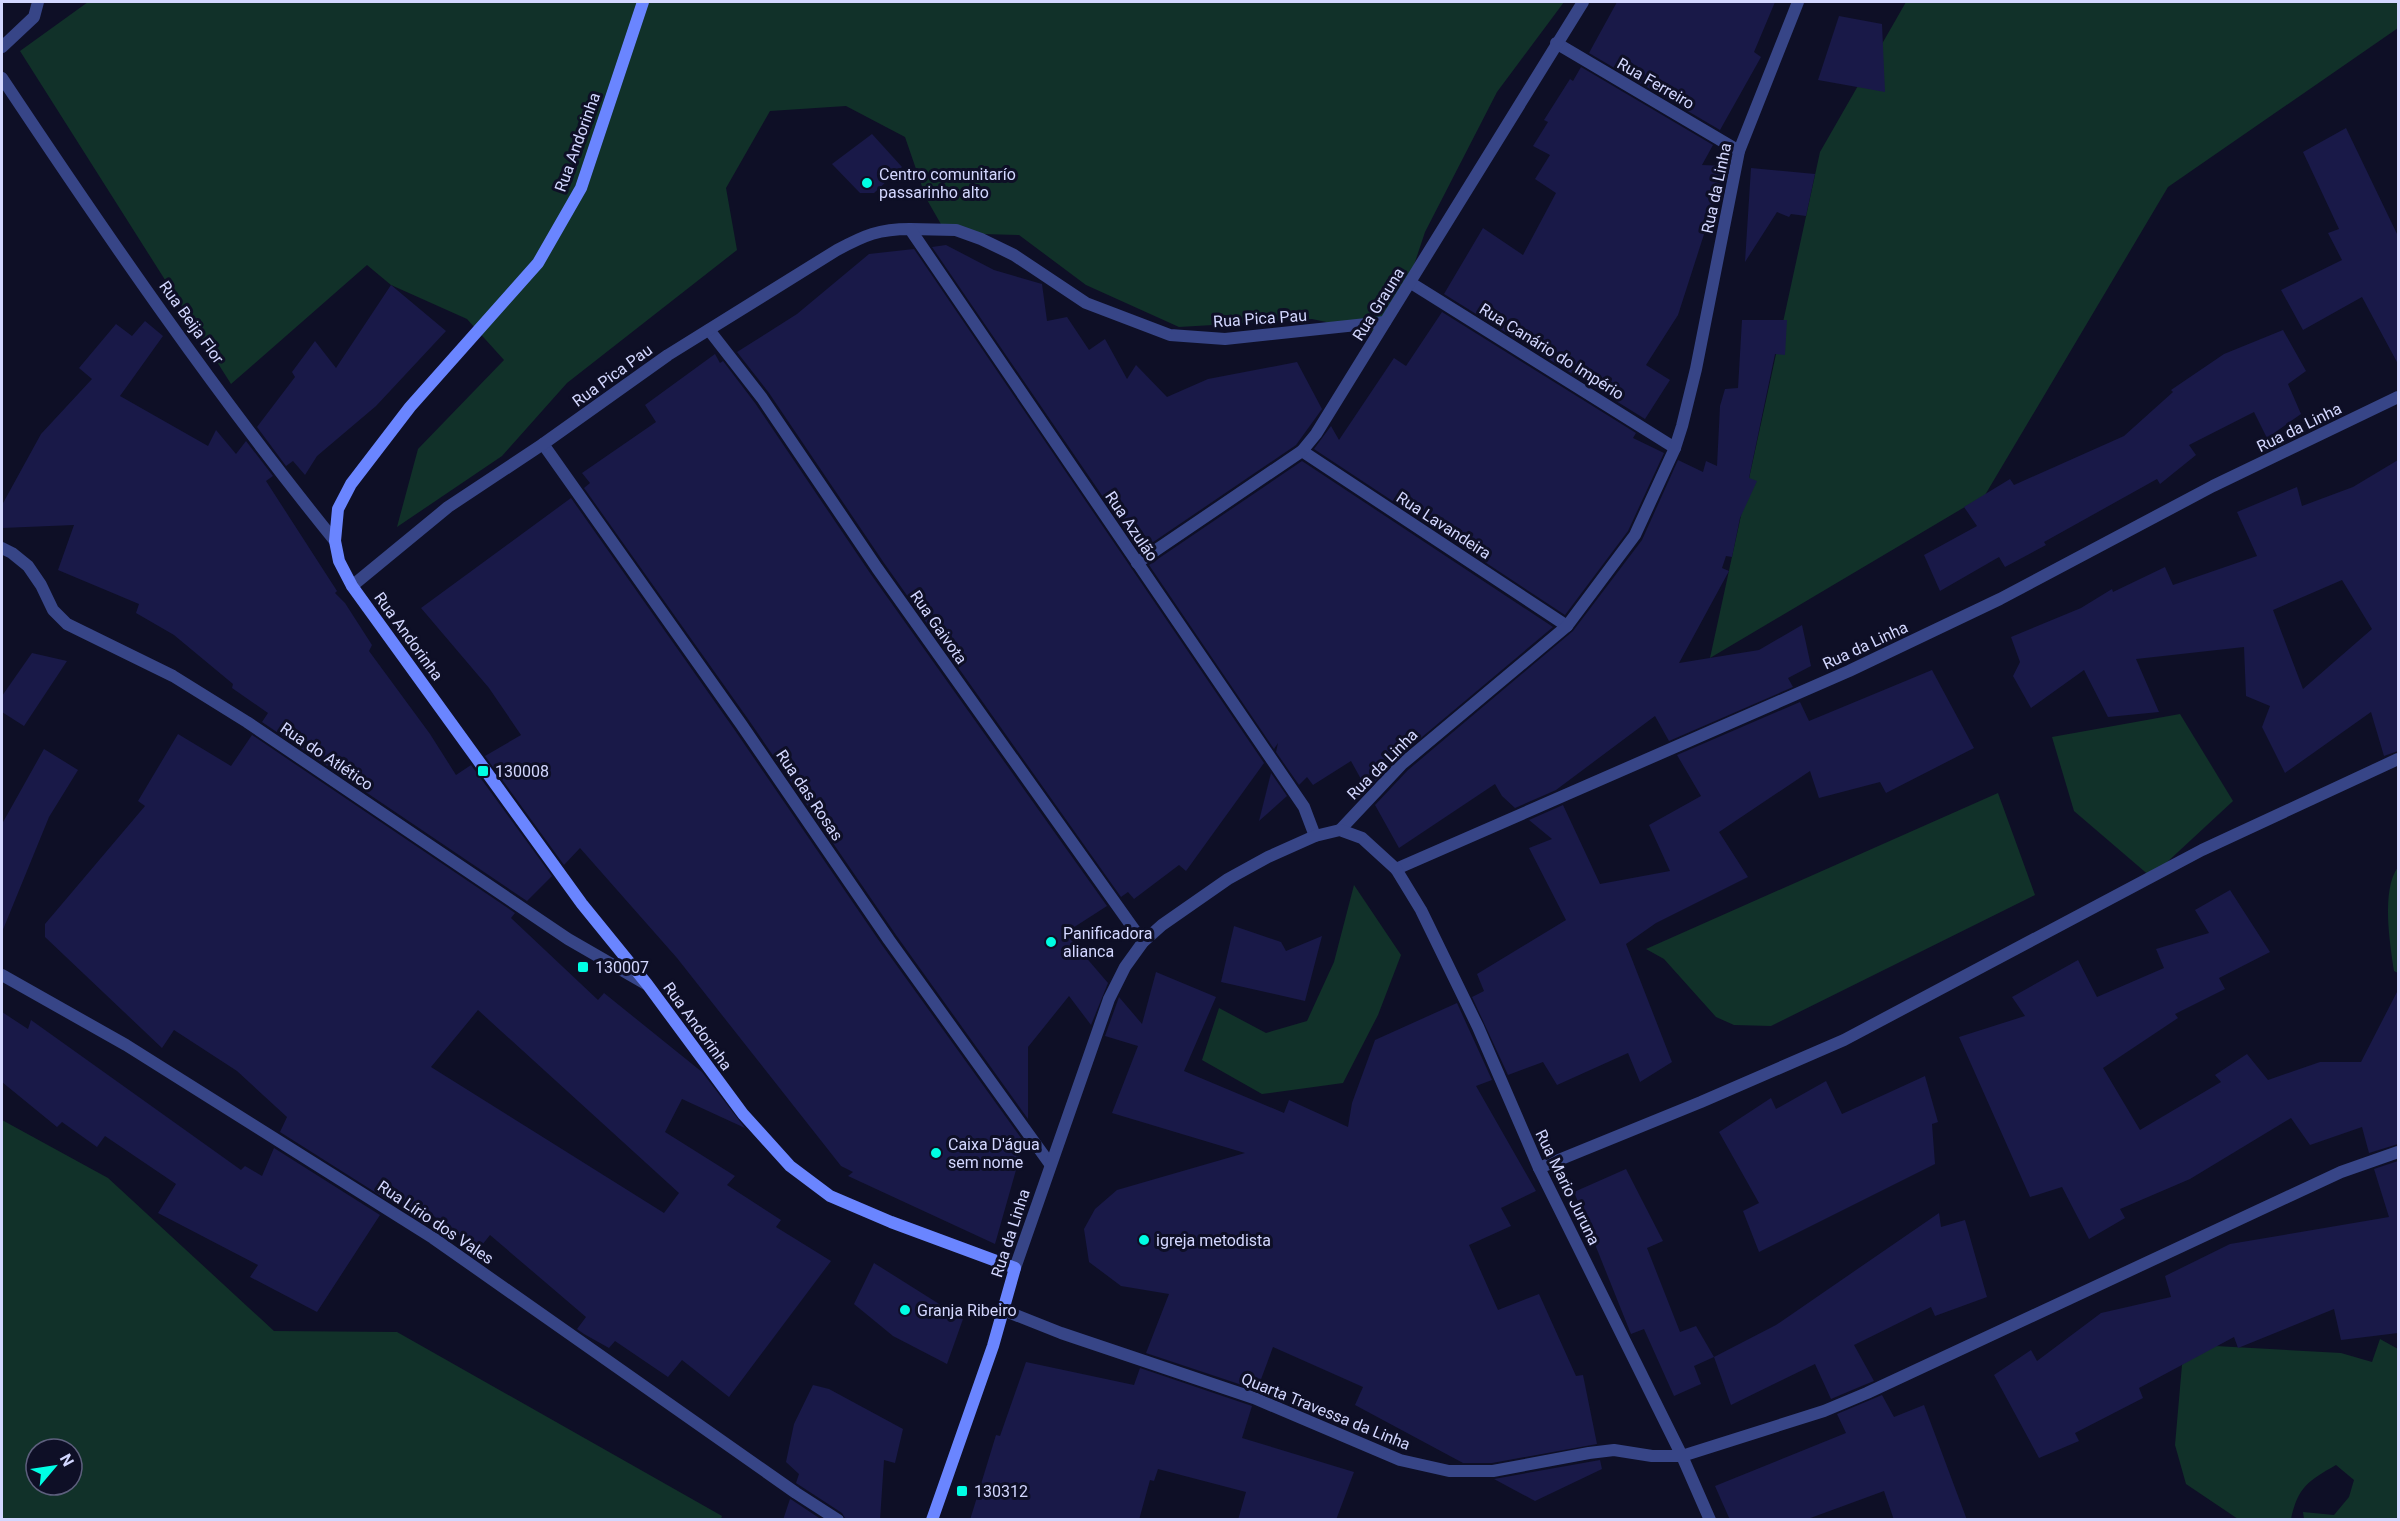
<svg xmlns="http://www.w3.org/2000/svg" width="2400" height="1521" font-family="Roboto,sans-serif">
  <rect width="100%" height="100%" fill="#0e0f26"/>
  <g fill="#113129" fill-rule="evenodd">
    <polygon points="88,2 1564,2 1497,92 1425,232 1409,280 1374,332 1312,319 1179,327 1086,285 1019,235 946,233 926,198 905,137 846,106 770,111 726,188 737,250 567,383 502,456 397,527 418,449 504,360 467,319 391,285 367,265 231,384 20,51"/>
    <polygon points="1906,2 2398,2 2398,28 2168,187 1985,495 1710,658 1820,152"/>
    <polygon points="2180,714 2233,801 2151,877 2074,811 2052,737"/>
    <polygon points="1998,793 2035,895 1771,1026 1734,1025 1716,1017 1664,959 1646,949"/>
    <path d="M2398,867V973L2394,971C2390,944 2381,890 2398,867Z"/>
    <polygon points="1354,885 1401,955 1378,1015 1343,1083 1262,1094 1202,1060 1219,1008 1266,1033 1307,1021 1334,962"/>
    <path d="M2,1120L108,1178L274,1331L397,1332L722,1516L721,1519H2ZM36,1449H72V1485H36Z"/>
    <path d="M2380,1339L2398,1349V1519H2304L2303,1512L2334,1515L2349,1497L2354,1480L2336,1465C2308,1481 2298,1487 2291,1519H2238L2186,1484L2175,1445L2182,1365L2197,1345L2341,1353L2372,1362Z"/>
  </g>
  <g fill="#191948" fill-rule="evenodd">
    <polygon points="1617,2 1775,2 1754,52 1761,57 1720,130 1589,53"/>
    <polygon points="1839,16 1882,24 1885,92 1818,80"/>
    <polygon points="1581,67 1713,145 1702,165 1726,166 1678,315 1646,365 1670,380 1645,419 1444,294 1483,228 1523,255 1556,193 1535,179 1550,155 1533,146 1548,122 1544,120 1570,79 1573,81"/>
    <polygon points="2346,128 2398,236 2398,364 2362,297 2303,330 2281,290 2342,260 2328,233 2339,229 2303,152"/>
    <polygon points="872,134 902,167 874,193 860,193 832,164"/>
    <polygon points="1751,168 1815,174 1806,216 1791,214 1789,217 1777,212 1745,262"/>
    <polygon points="946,245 994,270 1042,284 1047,321 1067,317 1089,350 1105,339 1127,379 1136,365 1167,397 1208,379 1297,362 1322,409 1296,445 1140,551 932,247"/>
    <polygon points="914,249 1264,763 1186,871 1179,865 1134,899 1128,892 1121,897 884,563 769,393 737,352 797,314 869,254"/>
    <polygon points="391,285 446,331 376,406 317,456 305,475 293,461 286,466 257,427 295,377 292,372 315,341 336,368"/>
    <polygon points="1442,312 1636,433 1633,438 1664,453 1628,531 1565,615 1314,449 1331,426 1339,440 1394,358 1406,366"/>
    <polygon points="1742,320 1787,320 1785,355 1775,354 1749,478 1757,481 1740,518 1732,557 1726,556 1722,568 1729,571 1679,663 1759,650 1802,625 1811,666 1788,678 1793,687 1669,741 1655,716 1556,790 1515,808 1502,796 1495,784 1399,848 1375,805 1408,770 1573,631 1642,540 1678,460 1703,472 1706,461 1717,466 1720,406 1725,389 1738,388"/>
    <polygon points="145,321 163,336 120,396 208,446 216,430 236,454 246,441 273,476 266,481 337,591 335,593 345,603 372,645 369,651 430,734 456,775 471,765 552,876 527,901 262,722 268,713 232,688 233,684 174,635 136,613 139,604 58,570 74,525 2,528 2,505 41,434 92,379 79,368 116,324 132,336"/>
    <polygon points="2283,330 2306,371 2288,384 2301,414 2267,438 2254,412 2189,445 2196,455 2160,484 2157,479 2044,542 2046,545 2005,567 1999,557 1940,591 1924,555 1977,526 1964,507 2010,479 2014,485 2124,436 2173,392 2171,390 2224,354"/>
    <polygon points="715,354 720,363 723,361 755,403 870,573 1107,906 1065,933 1108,983 1091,1025 1069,996 1028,1047 1028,1119 896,935 748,719 584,488 590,483 582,473 656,422 645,405"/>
    <path d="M2398,460V751L2384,756L2371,712L2285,773L2262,727L2270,706L2246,696L2244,647L2136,659L2159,712L2108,717L2084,670L2031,708L2013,676L2020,662L2011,637L2081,608L2112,589L2113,592L2165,567L2173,585L2257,556L2237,512L2297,487L2302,506L2353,487ZM2342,580L2372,629L2303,689L2273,610Z"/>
    <polygon points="1302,461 1553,627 1397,758 1367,790 1351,761 1313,785 1307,777 1299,785 1276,752 1278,743 1274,749 1149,565"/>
    <polygon points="571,498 734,729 882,945 1024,1142 995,1244 848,1176 853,1172 841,1166 677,958 580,848 564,865 485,756 521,735 489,688 421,608"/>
    <polygon points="32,653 67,661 24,726 2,712 2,696"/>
    <polygon points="1932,670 1974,748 1886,793 1880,782 1819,798 1810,771 1719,832 1748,877 1656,923 1626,944 1672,1062 1640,1082 1628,1053 1557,1085 1543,1062 1508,1075 1472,997 1484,991 1477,974 1566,920 1529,848 1552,839 1529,820 1563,805 1600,884 1670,871 1649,825 1701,796 1677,755 1800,702 1809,721"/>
    <path d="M178,734L231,766L252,735L515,913L511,918L598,1000L604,993L702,1072L745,1128L682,1099L665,1132L735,1176L727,1185L781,1220L776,1227L831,1261L729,1397L682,1360L668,1377L615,1341L609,1348L584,1334L577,1329L586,1317L490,1235L478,1250L426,1210L421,1216L392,1197L389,1201L280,1132L287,1117L237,1071L174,1030L162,1048L45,937V924L145,806L138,801ZM478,1010L679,1193L664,1213L431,1067Z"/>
    <polygon points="44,749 78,770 49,817 2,932 2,824"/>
    <polygon points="1271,773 1287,796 1259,821"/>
    <polygon points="2230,890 2270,952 2219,978 2225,989 2175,1014 2178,1018 2103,1068 2140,1130 2221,1082 2215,1075 2247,1054 2268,1080 2320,1062 2361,1062 2398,990 2398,1144 2369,1153 2362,1127 2310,1145 2291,1118 2190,1179 2120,1209 2125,1218 2089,1239 2062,1187 2030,1197 1959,1037 2025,1016 2012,997 2078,960 2097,997 2164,968 2156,949 2209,933 2195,910"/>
    <polygon points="1234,926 1281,942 1286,951 1322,936 1305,1001 1221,982"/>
    <polygon points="1156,972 1216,997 1184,1071 1284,1113 1289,1100 1348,1127 1352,1103 1375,1040 1457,1003 1492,1080 1476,1086 1536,1191 1501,1208 1511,1226 1469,1245 1498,1310 1539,1294 1576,1376 1583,1375 1597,1444 1492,1463 1463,1463 1355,1405 1363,1387 1273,1347 1257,1390 1146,1353 1169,1294 1121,1286 1089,1262 1084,1229 1095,1209 1117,1190 1245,1153 1112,1113 1138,1046 1105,1036 1119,997 1142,1024"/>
    <polygon points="2,1012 28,1029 31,1020 241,1170 245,1166 262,1176 274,1148 380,1215 317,1312 250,1277 258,1265 158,1213 176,1184 105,1136 97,1147 62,1122 57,1127 2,1082"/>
    <polygon points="1925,1076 1938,1122 1932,1124 1935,1164 1759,1252 1743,1211 1759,1203 1719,1132 1771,1098 1776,1109 1826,1081 1842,1114"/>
    <polygon points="2398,1161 2398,1333 2341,1340 2334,1309 2238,1348 2234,1337 2139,1388 2143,1398 2075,1433 2079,1441 2039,1458 1994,1375 2031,1350 2037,1361 2101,1313 2171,1297 2165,1276 2230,1244 2389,1217 2374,1169"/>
    <polygon points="1626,1169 1663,1241 1647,1248 1680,1332 1696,1326 1714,1357 1694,1366 1701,1384 1674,1396 1644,1329 1631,1334 1574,1192"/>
    <polygon points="1939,1213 1941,1227 1965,1220 1987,1297 1935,1316 1931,1307 1854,1345 1874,1381 1864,1385 1831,1399 1815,1364 1731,1405 1714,1357 1776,1325"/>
    <polygon points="874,1263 963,1319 947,1364 893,1336 854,1304"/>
    <polygon points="1026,1362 1134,1385 1140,1368 1252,1406 1242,1438 1354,1472 1336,1520 1238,1520 1246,1492 1158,1469 1154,1481 1150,1480 1139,1520 970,1520 996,1435 1000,1436"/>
    <polygon points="813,1385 829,1389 903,1429 895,1463 884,1460 880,1520 846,1520 842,1513 796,1483 799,1474 786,1462 794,1424"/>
    <polygon points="1882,1395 1894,1417 1924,1405 1967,1520 1894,1520 1884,1491 1805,1520 1730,1520 1715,1486 1846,1433 1837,1414"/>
    <polygon points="1600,1460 1602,1469 1535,1501 1494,1479"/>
    <polygon points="790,1499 792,1500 822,1520 783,1520"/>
  </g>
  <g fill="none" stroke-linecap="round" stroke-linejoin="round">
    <path stroke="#374587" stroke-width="12" d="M2,78C107,236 215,393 335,541"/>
    <g stroke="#374587" stroke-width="12">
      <polyline points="1556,43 1739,151"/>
      <polyline points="2,47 34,17 38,2"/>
      <polyline points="910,229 956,230 981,239 1014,255 1086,303 1170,335 1225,339 1385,322"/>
      <polyline points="1411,283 1675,448"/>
      <polyline points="709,330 762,398 877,568 1143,942"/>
      <polyline points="543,444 741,724 889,940 1050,1164"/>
      <polyline points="1302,451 1567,626"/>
      <polyline points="2,548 12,553 28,566 41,585 53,610 67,624 173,676 247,722 568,939 646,984"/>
      <polyline points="1137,563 1302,451 1316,434 1583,2"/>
      <path d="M352,586L448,507L543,444L668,355L837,250C865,235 879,229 910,229L1304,807L1315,836"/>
      <polyline points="1340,830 1402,764 1567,626 1635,535 1675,448 1682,426 1696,369 1739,151 1798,2"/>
      <polyline points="1396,869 1849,671 2000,599 2213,486 2398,397"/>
      <polyline points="2,975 126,1045 433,1238 796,1493 838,1520"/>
      <polyline points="1539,1168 1701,1102 1844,1040 2202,850 2398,759"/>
      <polyline points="1015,1268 1109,999 1125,967 1143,942 1162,925 1228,879 1268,857 1315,836 1340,830 1362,838 1396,869 1421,910 1478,1027 1539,1168 1682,1456 1710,1520"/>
      <polyline points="1003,1310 1061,1333 1254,1398 1400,1460 1449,1471 1493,1471 1589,1453 1614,1450 1652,1456 1682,1456 1824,1411 1867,1393 2341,1172 2398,1152"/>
    </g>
    <polyline stroke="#6a85ff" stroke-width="12" points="643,2 581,188 538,263 410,407 351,484 338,509 335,541 339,561 352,586 582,904 647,984 743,1114 790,1166 830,1196 891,1222 1015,1268 993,1346 932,1520"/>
  </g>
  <g fill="#00fee4" stroke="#0e0f26" stroke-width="2">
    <circle cx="867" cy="183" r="6"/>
    <rect x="477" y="765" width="12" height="12" rx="3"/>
    <circle cx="1051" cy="942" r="6"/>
    <rect x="577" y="961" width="12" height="12" rx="3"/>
    <circle cx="936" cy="1153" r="6"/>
    <circle cx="1144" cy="1240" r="6"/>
    <circle cx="905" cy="1310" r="6"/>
    <rect x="956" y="1485" width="12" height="12" rx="3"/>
  </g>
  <g text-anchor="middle" stroke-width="6" stroke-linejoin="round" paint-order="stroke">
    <g font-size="16" fill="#d3d7ff" stroke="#0e0f26">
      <text transform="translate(1656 83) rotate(30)" y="6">Rua Ferreiro</text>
      <text transform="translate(577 142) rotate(-70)" y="6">Rua Andorinha</text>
      <text transform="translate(1716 188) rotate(-78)" y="6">Rua da Linha</text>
      <text transform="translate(1378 304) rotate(-58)" y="6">Rua Grauna</text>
      <text transform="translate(1260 318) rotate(-4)" y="6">Rua Pica Pau</text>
      <text transform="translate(192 322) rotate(54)" y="6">Rua Beija Flor</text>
      <text transform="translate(1552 351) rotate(32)" y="6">Rua Canário do Império</text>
      <text transform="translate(612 375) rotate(-36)" y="6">Rua Pica Pau</text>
      <text transform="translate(2299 427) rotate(-26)" y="6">Rua da Linha</text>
      <text transform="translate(1444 525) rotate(33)" y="6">Rua Lavandeira</text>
      <text transform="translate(1132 526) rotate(56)" y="6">Rua Azulão</text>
      <text transform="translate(939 627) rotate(55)" y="6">Rua Gaivota</text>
      <text transform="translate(409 636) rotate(54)" y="6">Rua Andorinha</text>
      <text transform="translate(1865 645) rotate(-25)" y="6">Rua da Linha</text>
      <text transform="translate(327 756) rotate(34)" y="6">Rua do Atlético</text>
      <text transform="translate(1382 764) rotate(-45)" y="6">Rua da Linha</text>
      <text transform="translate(810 795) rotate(56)" y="6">Rua das Rosas</text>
      <text transform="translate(698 1026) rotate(54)" y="6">Rua Andorinha</text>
      <text transform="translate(1568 1187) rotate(64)" y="6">Rua Mario Juruna</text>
      <text transform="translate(436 1222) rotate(34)" y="6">Rua Lírio dos Vales</text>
      <text transform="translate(1010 1233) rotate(-72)" y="6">Rua da Linha</text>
      <text transform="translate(1326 1411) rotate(22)" y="6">Quarta Travessa da Linha</text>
    </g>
    <g font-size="16" fill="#d3d7ff" stroke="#0e0f26" text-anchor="start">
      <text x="879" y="180">Centro comunitarío<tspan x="879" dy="18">passarinho alto</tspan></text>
      <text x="495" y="777">130008</text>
      <text x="1063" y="939">Panificadora<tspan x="1063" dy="18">alianca</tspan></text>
      <text x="595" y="973">130007</text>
      <text x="948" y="1150">Caixa D'água<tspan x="948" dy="18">sem nome</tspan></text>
      <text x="1156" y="1246">igreja metodista</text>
      <text x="917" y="1316">Granja Ribeiro</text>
      <text x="974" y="1497">130312</text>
    </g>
  </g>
  <rect width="2400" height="1521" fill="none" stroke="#d3d7ff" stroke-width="6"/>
  <g transform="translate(54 1467) rotate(61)"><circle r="28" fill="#0e0f26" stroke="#5d5f7d" stroke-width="1.5"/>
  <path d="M0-4.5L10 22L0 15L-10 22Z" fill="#00fee4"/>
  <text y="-9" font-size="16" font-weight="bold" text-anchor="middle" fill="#d3d7ff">N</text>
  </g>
</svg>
